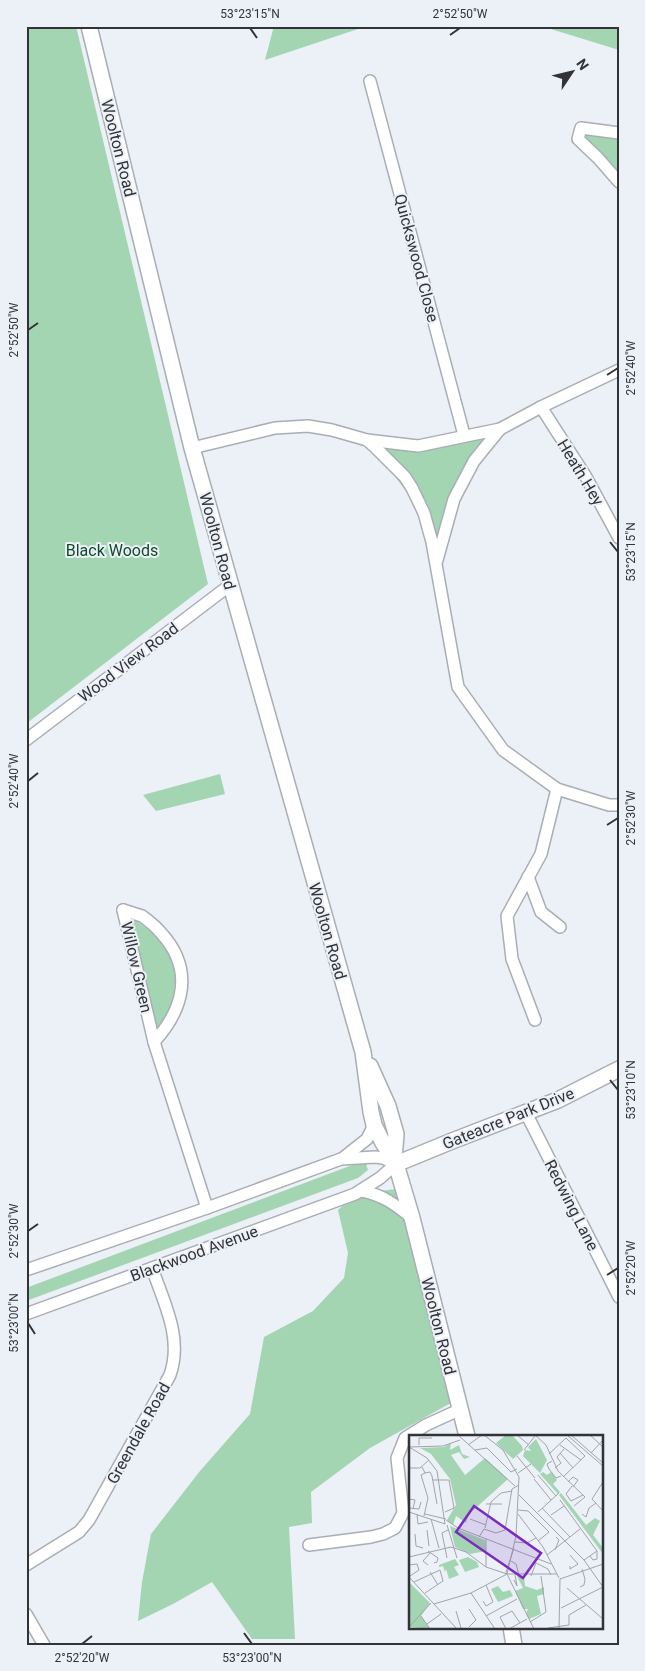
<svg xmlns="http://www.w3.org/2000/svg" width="645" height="1671" font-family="Roboto,sans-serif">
  <rect width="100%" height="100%" fill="#ecf0f7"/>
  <g fill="#a3d5b2">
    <polygon points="26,26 76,26 208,584 27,723"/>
    <polygon points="274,26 367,26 265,60"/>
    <polygon points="541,26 619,26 619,50"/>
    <polygon points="581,128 619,133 619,182 578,139"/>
    <polygon points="497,433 458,492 437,559 409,495 375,450"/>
    <polygon points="220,774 225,794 156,811 143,795"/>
    <path d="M128,916C158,934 181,954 174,992C173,998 172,1005 170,1011C166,1019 160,1027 156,1034Z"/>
    <polygon points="355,1164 366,1164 368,1170 358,1178 26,1301 26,1288"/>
    <polygon points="396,1189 458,1399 370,1448 311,1492 312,1523 289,1527 295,1639 252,1639 212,1582 173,1604 138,1621 142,1582 151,1534 200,1471 250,1414 264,1337 313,1311 344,1278 348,1253 338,1210 355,1194"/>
  </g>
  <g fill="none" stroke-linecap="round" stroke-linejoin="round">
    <g stroke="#a9aeb4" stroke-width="14">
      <g id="minor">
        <polyline points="370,81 464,435"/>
        <polyline points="619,133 581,128 578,139 598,158 619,182"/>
        <polyline points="541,407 586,477 619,538"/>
        <polyline points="367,440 418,446 500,429 541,407 619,370"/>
        <polyline points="192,448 275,428 308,426 332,430 367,440 375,447 405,477 412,488 424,513 432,542 458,687 503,750 557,789 609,805 619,805"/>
        <polyline points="437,560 454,499 474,461 500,429"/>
        <polyline points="26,740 230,585"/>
        <polyline points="528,877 541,912 560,927"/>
        <polyline points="123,910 154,1042 207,1208"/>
        <path d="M123,910C129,912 136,914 142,916C149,921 157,928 162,934C194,970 184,1009 154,1042"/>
        <polyline points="535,1020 512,959 507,916 541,854 557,789"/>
        <polyline points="526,1113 619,1297"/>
        <polyline points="343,1158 367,1139 374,1125"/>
        <path d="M362,1191C383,1195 396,1205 412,1218"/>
        <polyline points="26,1270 207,1208 341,1159 375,1157 383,1158 396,1164 380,1178 355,1194 26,1314"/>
        <polyline points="309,1545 371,1537 383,1534 395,1528 403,1513 397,1458 405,1438 426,1425 461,1409"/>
        <path d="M26,1565L79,1532L89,1520L170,1375C183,1338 164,1303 152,1268"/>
        <polyline points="26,1614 44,1645"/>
      </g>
    </g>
    <g stroke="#a9aeb4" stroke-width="18">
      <g id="tertiary">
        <polyline points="89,26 192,448 363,1052 371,1112 374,1125 382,1141 396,1164 412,1218 467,1436"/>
        <polyline points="370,1066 388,1106 396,1134 394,1159"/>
        <polyline points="396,1164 452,1141 558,1100 619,1069"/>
        <polyline points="511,1627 514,1645"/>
      </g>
    </g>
    <use href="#minor" stroke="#fff" stroke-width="11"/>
    <use href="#tertiary" stroke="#fff" stroke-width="15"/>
  </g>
  <path fill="none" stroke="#323336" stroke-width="2" d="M250,28L257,38M450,35L460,28M28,330L38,323M607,375L618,368M610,542L618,552M28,781L38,773M607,825L618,818M610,1080L618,1090M28,1231L38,1224M607,1275L618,1268M28,1323L35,1334M244,1633L252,1644M82,1644L92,1636"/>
  <g text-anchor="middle" stroke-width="4" stroke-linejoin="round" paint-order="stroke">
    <g font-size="16" fill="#323336" stroke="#ecf0f7">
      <text transform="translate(119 148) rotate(76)" y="6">Woolton Road</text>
      <text transform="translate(417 258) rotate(75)" y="6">Quickswood Close</text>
      <text transform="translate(581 472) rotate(59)" y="6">Heath Hey</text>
      <text transform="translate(218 541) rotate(75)" y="6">Woolton Road</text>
      <text transform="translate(128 662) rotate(-37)" y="6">Wood View Road</text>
      <text transform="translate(328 931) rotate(74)" y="6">Woolton Road</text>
      <text transform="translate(137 967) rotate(77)" y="6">Willow Green</text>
      <text transform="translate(508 1118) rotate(-22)" y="6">Gateacre Park Drive</text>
      <text transform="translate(572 1205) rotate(63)" y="6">Redwing Lane</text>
      <text transform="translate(194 1253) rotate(-20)" y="6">Blackwood Avenue</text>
      <text transform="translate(439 1326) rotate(76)" y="6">Woolton Road</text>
      <text transform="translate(138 1433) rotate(-61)" y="6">Greendale Road</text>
    </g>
    <g font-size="16" fill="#12492a" stroke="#ecf0f7">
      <text x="112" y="556">Black Woods</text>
    </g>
  </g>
  <g transform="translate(409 1435)">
    <rect width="194" height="194" fill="#ecf0f7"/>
    <path d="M97,0H103L113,11L114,15L104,24L87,8ZM127,4L138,25L131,38L114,21L116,15L122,16L119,12ZM42,8L41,15L50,10L53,19L61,22L55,24L50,17L42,20L56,40L76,23L99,44L60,79L57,88L47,81L44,90L38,85L47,70L41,44L22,19L11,13L35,12ZM134,37L138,40L142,37L148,45L144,49L151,57L149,59L131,39ZM152,58L177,90L186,83L191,86L184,100L194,113V119L150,60ZM41,91L76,105L77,116L61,119L46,112ZM59,122L68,127L70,132L56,137L50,125ZM46,124L50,130L45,132L50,140L40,144L37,134L36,137L34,131L30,132V130ZM108,141L115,142L116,151L128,155L135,152V159L128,161L132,179L120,184L117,179L119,174H114L106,156L114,153ZM0,147L21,168L12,181L21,194L0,192ZM89,151L94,157L101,155L104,161L89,167L82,154Z" fill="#a3d5b2"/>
    <path fill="none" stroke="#a2a4aa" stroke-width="1" d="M49,0L106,51M75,0L94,15L110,42L107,101L98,139M108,0L120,10M126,0L137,10L149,36L176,62L165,71M158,0L194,31M162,0L194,28M181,0L194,12M10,10V3H23M59,10L73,0M151,10L172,25M0,12L18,23L28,36L36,89M0,12L34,11L51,5M66,15L78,13L102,37L108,34M115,15L126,1M151,18L164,33M182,18L194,5M140,19L157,3L176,21M108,21L126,43M143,26L138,29L140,34L147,43L152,41M13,32L16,38L21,37L23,41L28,69M0,33H11L20,25M146,33L152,28L148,22L155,14M109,38L122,29M129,40L147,61M154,42L176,21M125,44L142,65M24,45H40L45,73L36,77M159,47L164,42L169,45L164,52M163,51L157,59L162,66L174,60M110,60L175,125L194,152M0,64L6,65L4,74M183,64L194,47M183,64L194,76M151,65L188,116L175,125M77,69H93M0,73L10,74L12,67M133,73L161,102M109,75L119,76L140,97L129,106M0,77L36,89M129,77L150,58M8,79L9,89L19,87M16,79L37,84M109,79L134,112L150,143M173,79L177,82L180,73L187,68M142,80L155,71M15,81L19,63L12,40L16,38M22,84L30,113M61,84L77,90M37,85L49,93L142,129M38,90L48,123M76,93L82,67L92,58L103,56M18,95L20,111M6,99L7,111L14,113M70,102L75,94L87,98L96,95L103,54L110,50M77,104V132M106,107L118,108L127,103M105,113L97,137L125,194M146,115L150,105L147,102M19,116L29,123L28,127L25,128M138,120L171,94M181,121L184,125L188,124V116M0,122L42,112L57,117L77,132L98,139H148M38,123L33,98L39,95M102,126L107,129L110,140M0,130L8,129L10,135L1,141M19,130L14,126L21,118M161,131V134L169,129L161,120M21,137L29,150M122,141L127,128L139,134L142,140M0,142L48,194M105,145L108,151L106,140M5,147L31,135L34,146L16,158M171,152L175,150L176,144L173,134M158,153L194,184M62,158L86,194M74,166L77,171L84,167L77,150M25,169L62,158L98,139M152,173L194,152M47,176L52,193M12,181L21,194M77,181L108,164M121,187L137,177L132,141M18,189L32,179M0,192L22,168M60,192L67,185L60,174M139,193L160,190V180L177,170M97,194L91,182L103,176L111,188M100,194L118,184M150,194L151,144L194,129"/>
    <path fill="#7b2cbf" fill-opacity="0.15" stroke="#7b2cbf" stroke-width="2.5" d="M65,71L132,118L114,143L47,97Z"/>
    <rect width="194" height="194" fill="none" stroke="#323336" stroke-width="2.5"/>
  </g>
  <rect width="645" height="1671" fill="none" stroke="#ecf0f7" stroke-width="55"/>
  <g transform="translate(572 72) rotate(55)" stroke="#ecf0f7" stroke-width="4" paint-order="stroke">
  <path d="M0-4L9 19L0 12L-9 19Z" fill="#323336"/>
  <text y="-8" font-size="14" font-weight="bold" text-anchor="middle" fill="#323336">N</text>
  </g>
  <rect x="28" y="28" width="590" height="1616" fill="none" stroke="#323336" stroke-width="2"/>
  <g font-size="12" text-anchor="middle" fill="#323336">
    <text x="250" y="18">53°23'15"N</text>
    <text x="460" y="18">2°52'50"W</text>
    <text transform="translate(14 330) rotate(-90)" y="4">2°52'50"W</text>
    <text transform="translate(631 368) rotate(-90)" y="4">2°52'40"W</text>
    <text transform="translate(631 552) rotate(-90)" y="4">53°23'15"N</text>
    <text transform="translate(14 781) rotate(-90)" y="4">2°52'40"W</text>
    <text transform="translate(631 818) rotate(-90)" y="4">2°52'30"W</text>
    <text transform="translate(631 1090) rotate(-90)" y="4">53°23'10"N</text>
    <text transform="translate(14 1231) rotate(-90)" y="4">2°52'30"W</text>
    <text transform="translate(631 1268) rotate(-90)" y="4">2°52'20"W</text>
    <text transform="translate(14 1323) rotate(-90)" y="4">53°23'00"N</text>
    <text x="82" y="1662">2°52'20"W</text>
    <text x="252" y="1662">53°23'00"N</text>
  </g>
</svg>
